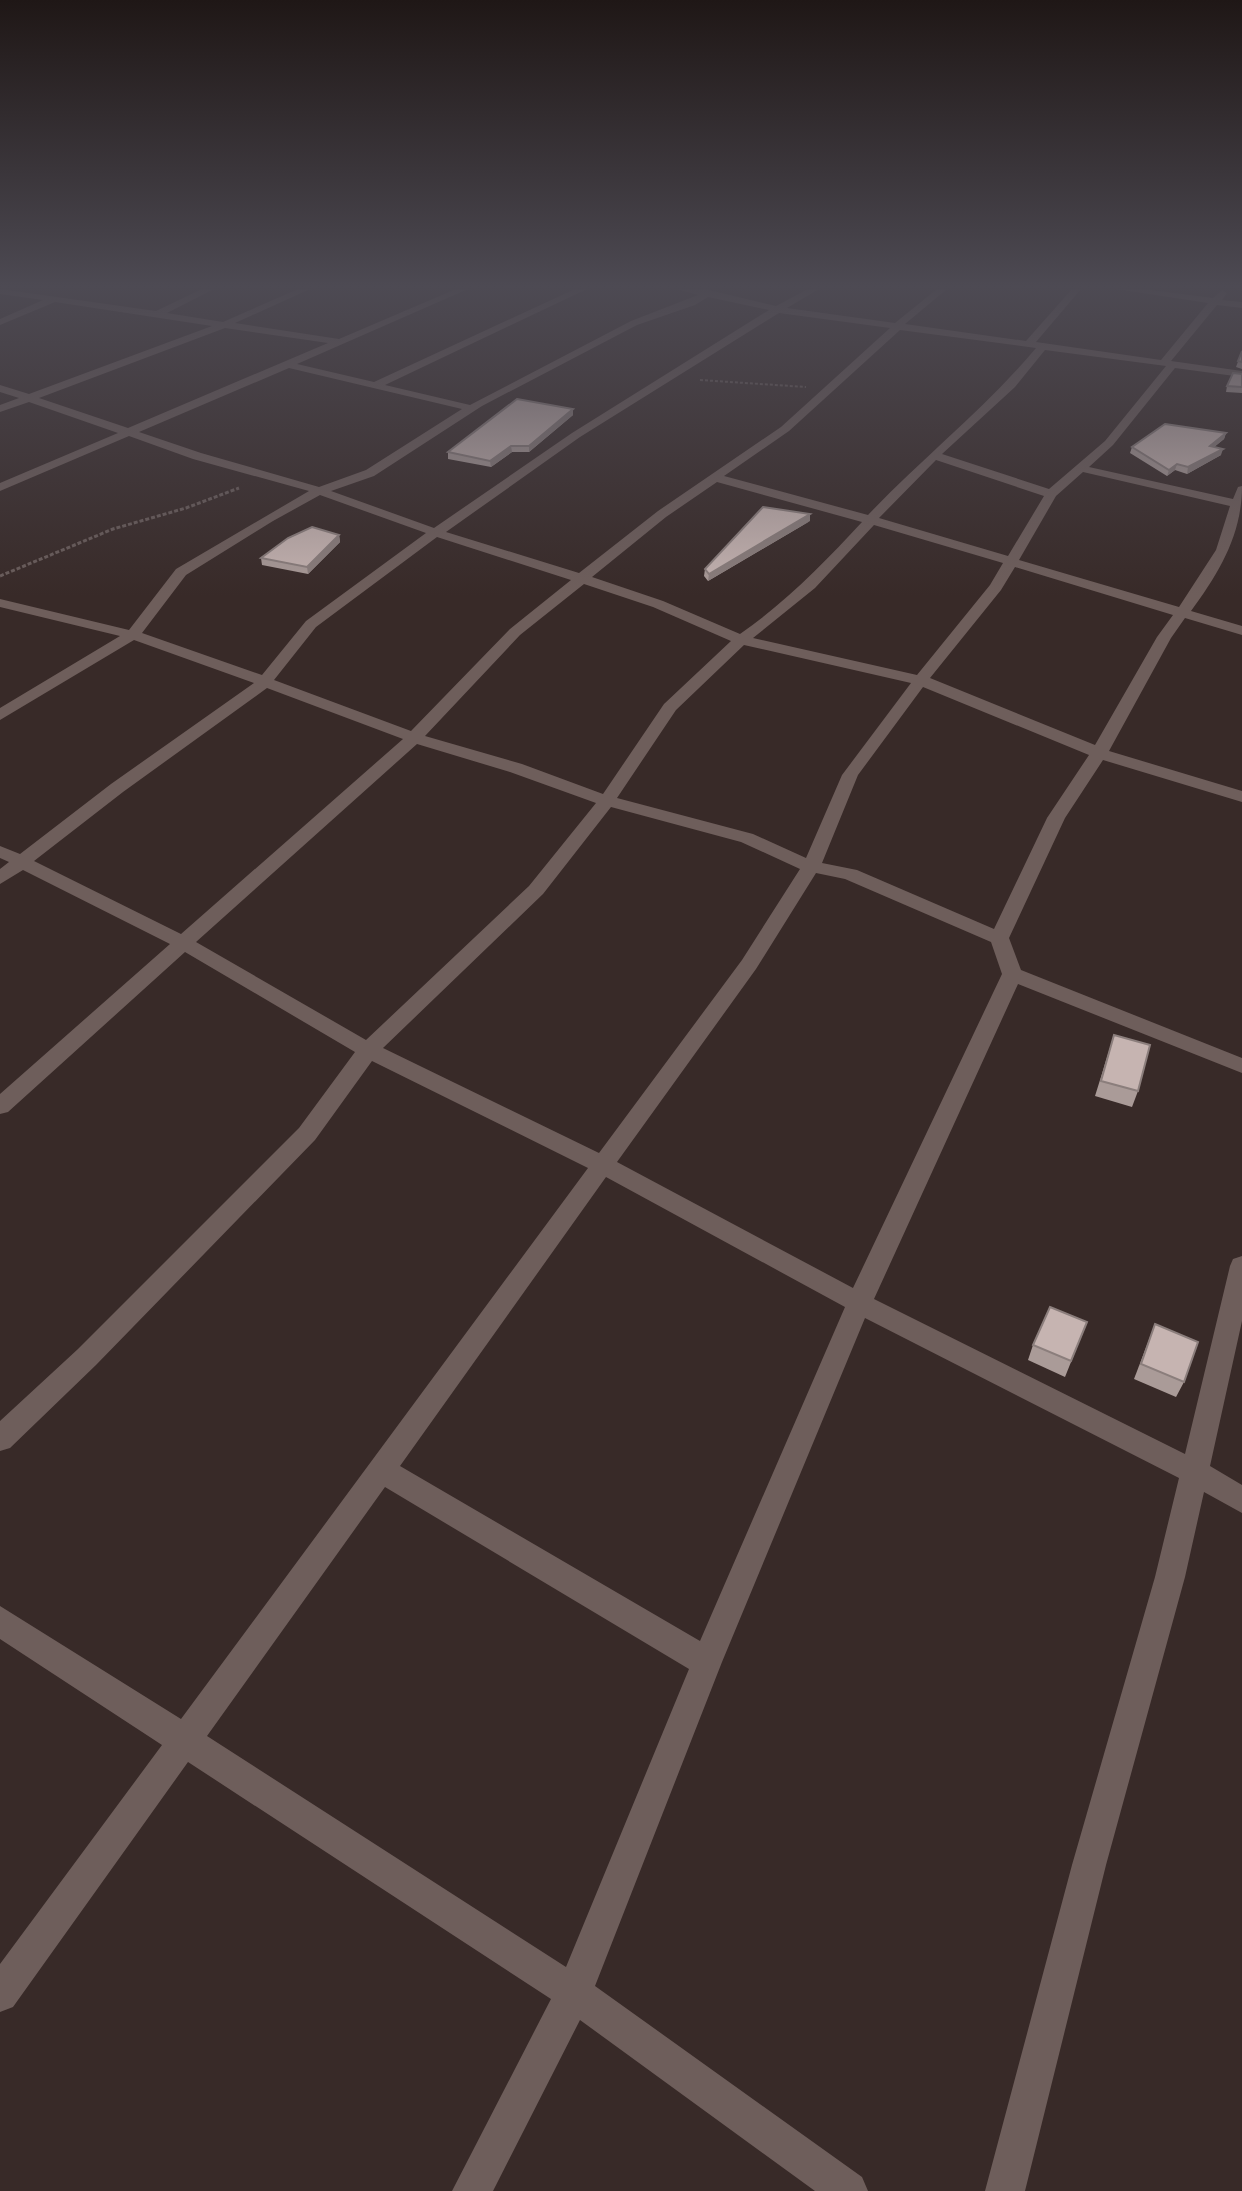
<svg xmlns="http://www.w3.org/2000/svg" width="1242" height="2191" font-family="Georgia,serif">
  <rect width="100%" height="100%" fill="#382a28"/>
  <g fill="none" stroke-linecap="round" stroke-linejoin="round">
    <polyline stroke="#6a5d5b" stroke-width="2" stroke-dasharray="3 2" stroke-linecap="butt" points="700,380 806,387"/>
    <polyline stroke="#6a5d5b" stroke-width="3" stroke-dasharray="4 2" stroke-linecap="butt" points="0,576 113,529 186,508 239,488"/>
    <path fill="#6e5e5b" fill-rule="evenodd" d="M0,289L156,311L202,289H214L167,313L223,322L298,289H310L235,323L339,339L456,289H468L297,364L374,382L575,289H587L385,385L470,405L631,321L698,295L677,289H705L776,306L808,289H819L787,308L895,323L937,289H947L905,324L1026,341L1072,289H1081L1036,342L1161,360L1208,303L1116,289H1143L1213,298L1222,290L1227,293L1222,300L1242,302V308L1217,305L1171,361L1242,371V377L1175,368L1113,445L1089,467L1233,499L1238,487L1242,486C1242,535 1219,573 1191,611L1242,626V635L1185,618L1171,638L1109,751L1242,791V802L1103,760L1065,818L1009,938L1021,970L1242,1058V1073L1018,984L874,1299L1185,1454L1230,1266L1233,1259L1242,1256V1321L1210,1466L1242,1485V1513L1204,1492L1185,1577L1106,1865L1025,2191H985L1072,1865L1155,1577L1179,1478L865,1318L722,1662L595,1986L862,2177L868,2191H815L580,2020L493,2191H452L551,1999L188,1762L13,2007L0,2012V1964L162,1745L0,1639V1606L181,1719L588,1168L372,1061L315,1140L96,1365L10,1448L0,1451V1421L78,1349L299,1128L355,1052L185,952L8,1112L0,1114V1094L170,944L23,870L0,884V869L9,862L0,858V846L20,854L111,784L254,683L134,640L0,720V708L120,636L0,607V599L129,630L176,569L309,491L193,459L129,436L0,491V483L118,433L29,402L0,412V405L19,398L0,392V385L29,394L212,326L55,302L0,325V319L43,300L0,294ZM708,297L769,310L572,433L434,528L331,491L374,476L482,406L637,325L695,305ZM779,313L890,328L781,427L658,511L579,573L446,532L580,437ZM225,328L328,343L128,428L39,398ZM900,330L1036,348C985,409 922,458 868,515L724,476L789,431ZM1045,350L1166,366L1105,441L1049,489L942,454L1015,387ZM289,368L462,409L366,470L319,487L201,453L139,432ZM936,460L1044,496L1008,556L879,518ZM1083,472L1230,506L1216,550L1179,607L1019,560L1056,496ZM717,482L862,522C824,563 786,602 740,634L663,601L592,577L666,517ZM320,495L426,533L306,621L262,675L142,633L186,575L273,521ZM874,525L1003,563L990,585L917,675L753,638L815,588ZM437,537L571,580L510,629L411,731L274,680L316,627ZM1015,567L1173,615L1157,637L1095,745L930,678L1001,590ZM584,584L653,607L731,641L664,704L603,794L522,764L425,736L520,635ZM744,645L911,683L842,775L806,858L753,834L617,798L676,710ZM923,687L1089,755L1047,818L994,929L857,870L822,863L858,775ZM267,688L403,739L181,934L34,861L123,792ZM417,744L510,772L596,803L529,886L366,1040L196,942ZM611,807L741,842L800,869L742,960L599,1153L383,1048L543,894ZM816,873L845,879L991,942L1002,974L853,1288L617,1162L756,969ZM606,1177L845,1307L700,1641L400,1466ZM385,1487L689,1669L566,1967L207,1736Z"/>
  </g>
  <g fill="#aa9b98">
    <polygon points="1242,351 1242,369 1236,367"/>
    <polygon points="1242,374 1242,393 1226,392 1227,386"/>
    <polygon points="573,409 573,415 529,452 512,452 491,467 448,459 448,452"/>
    <polygon points="1226,433 1224,439 1214,447 1221,455 1187,474 1175,470 1167,476 1130,453 1132,447"/>
    <polygon points="810,521 708,581 704,576 705,569"/>
    <polygon points="339,535 340,542 308,574 262,565 261,558"/>
    <polygon points="1114,1035 1138,1091 1132,1107 1095,1096"/>
    <polygon points="1087,1322 1065,1377 1028,1360 1033,1345"/>
    <polygon points="1155,1324 1184,1382 1176,1397 1134,1379"/>
  </g>
  <g fill="#8b7e7c">
    <polygon points="573,409 573,415 529,452 529,446"/>
    <polygon points="1226,433 1224,439 1208,452 1210,446"/>
    <polygon points="511,446 512,452 491,467 490,461"/>
    <polygon points="1223,449 1221,455 1187,474 1188,467"/>
    <polygon points="1177,464 1175,470 1167,476 1169,470"/>
    <polygon points="810,514 810,521 708,581 709,574"/>
    <polygon points="339,535 340,542 308,574 307,567"/>
  </g>
  <g fill="#c6b4b1" stroke="#8b7e7c" stroke-width="2">
    <polygon points="1242,351 1242,362 1238,361"/>
    <polygon points="1233,373 1242,374 1242,387 1227,386"/>
    <polygon points="517,399 573,409 529,446 511,446 490,461 448,452"/>
    <polygon points="1165,424 1226,433 1210,446 1223,449 1188,467 1177,464 1169,470 1132,447"/>
    <polygon points="763,507 810,514 709,574 705,569"/>
    <polygon points="312,527 339,535 307,567 261,558 288,538"/>
    <polygon points="1114,1035 1150,1045 1138,1091 1101,1081"/>
    <polygon points="1050,1307 1087,1322 1071,1361 1033,1345"/>
    <polygon points="1155,1324 1198,1342 1184,1382 1141,1364"/>
  </g>
  <linearGradient id="sky" x2="0" y2="1"><stop stop-color="#1f1716"/><stop offset="0.48" stop-color="#4d4a53"/><stop offset="1" stop-color="#4d4a53" stop-opacity="0"/></linearGradient>
  <rect width="1242" height="596" fill="url(#sky)"/>
</svg>
